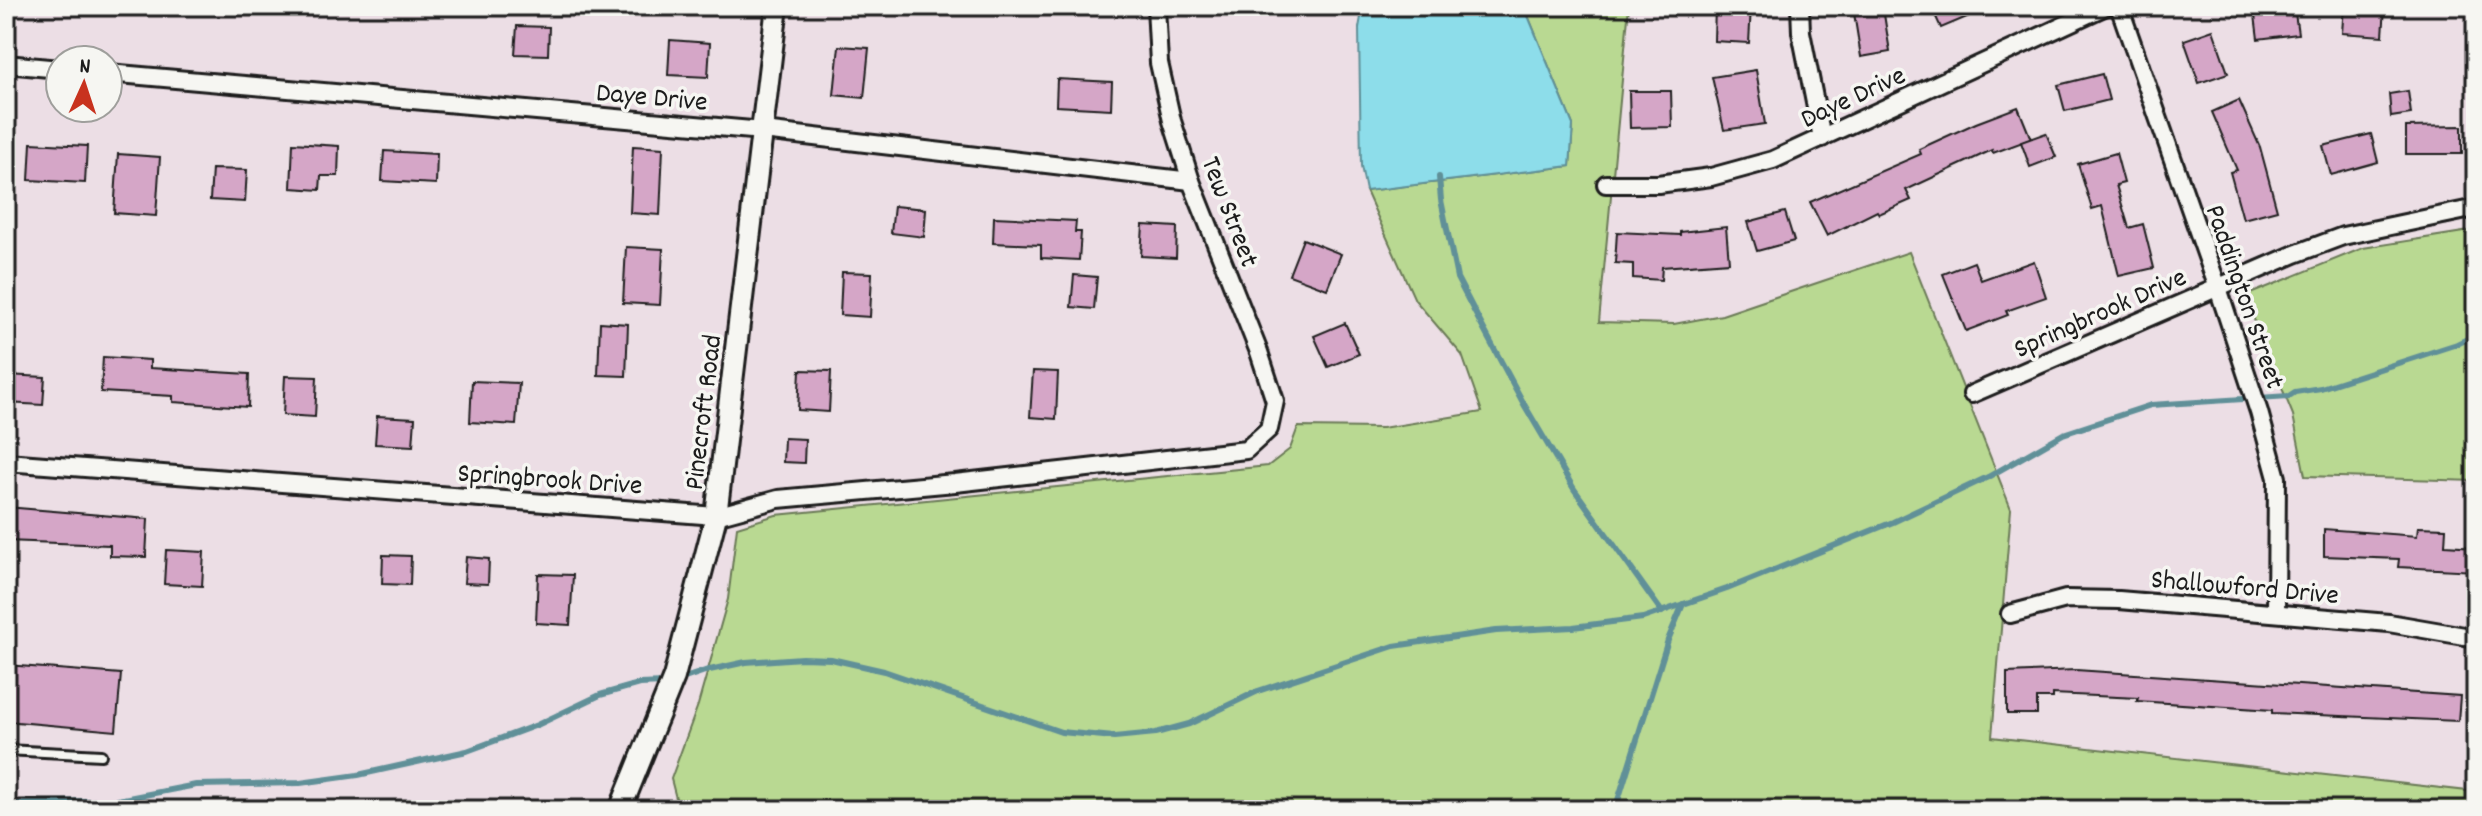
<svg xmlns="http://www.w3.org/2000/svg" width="2482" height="816" font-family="Dekko,sans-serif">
  <rect width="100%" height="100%" fill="#ecdee5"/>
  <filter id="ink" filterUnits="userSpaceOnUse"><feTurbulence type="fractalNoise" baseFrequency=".0125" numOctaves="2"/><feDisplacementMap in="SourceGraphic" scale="16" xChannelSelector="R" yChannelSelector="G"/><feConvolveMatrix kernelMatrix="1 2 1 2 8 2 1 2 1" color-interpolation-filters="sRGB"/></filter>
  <g filter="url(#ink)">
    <g fill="#b9d992" stroke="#6a7a57" stroke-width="2">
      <polygon points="1524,6 1629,6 1599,322 1674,324 1722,315 1909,252 2011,509 1992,737 2476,792 2476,810 679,810 671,779 698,705 728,599 737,527 776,515 1268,466 1290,449 1298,427 1382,428 1482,412 1462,355 1415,300 1366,191 1570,166 1573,125"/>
      <polygon points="2476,230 2476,481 2305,476 2293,415 2249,307 2250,294 2363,248"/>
    </g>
    <polygon fill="#8dddea" stroke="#609098" stroke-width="2" points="1363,6 1524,6 1573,125 1570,166 1366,191 1361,166 1359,28"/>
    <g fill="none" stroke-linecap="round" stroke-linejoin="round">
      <g stroke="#609098" stroke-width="6">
        <polyline points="1439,177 1441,200 1457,278 1483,328 1525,406 1574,489 1662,612"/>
        <polyline points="676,681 705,671 746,662 802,658 831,659 884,671 1061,732 1114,737 1156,733 1189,724 1258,691 1394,646 1496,631 1573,627 1643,618 1727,589 1893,522 1988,477 2063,434 2151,405 2289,396 2295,392 2321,388 2457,344 2476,335"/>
        <polyline points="6,804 118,800 196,785 300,783 358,775 467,751 537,725 600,695 639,684 665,683"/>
        <polyline points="1615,810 1668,640 1683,604"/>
      </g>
    </g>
    <g fill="#d5a6c7" stroke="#1c1c1c" stroke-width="2">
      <polygon points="1715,6 1751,6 1749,43 1714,41"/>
      <polygon points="1931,6 1993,6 1941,28"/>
      <polygon points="2294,6 2298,34 2258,39 2254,7"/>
      <polygon points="2344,6 2385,7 2383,36 2342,33"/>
      <polygon points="1883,8 1890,52 1861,57 1854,13"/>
      <polygon points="517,26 549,27 548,55 515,54"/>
      <polygon points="2213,30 2228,73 2199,83 2184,40"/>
      <polygon points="670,40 710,43 708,77 668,75"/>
      <polygon points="839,46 869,48 864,98 834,95"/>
      <polygon points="1756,70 1765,124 1724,130 1712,77"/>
      <polygon points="2102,74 2109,100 2065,111 2058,85"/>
      <polygon points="1057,79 1112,82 1111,109 1056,106"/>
      <polygon points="1629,91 1671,91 1672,127 1630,128"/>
      <polygon points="2408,91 2411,114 2391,117 2389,94"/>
      <polygon points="2239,100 2260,147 2277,210 2243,219 2230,172 2237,170 2212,112"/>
      <polygon points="2018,107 2031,139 1993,153 1992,150 1906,190 1911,200 1879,214 1877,211 1827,236 1810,202 1921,154 1919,149 1976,123"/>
      <polygon points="2462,126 2462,154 2406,154 2406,127"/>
      <polygon points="2046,133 2056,157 2030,167 2021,142"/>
      <polygon points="2371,134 2378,162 2331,175 2323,146"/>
      <polygon points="31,143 87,146 85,183 29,180"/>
      <polygon points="293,143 339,146 338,176 321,176 320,190 291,188"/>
      <polygon points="633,146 663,148 660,215 630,213"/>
      <polygon points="384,151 437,154 436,184 382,181"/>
      <polygon points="2116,153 2124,183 2116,185 2129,228 2143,224 2154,268 2119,276 2102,206 2092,209 2078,164"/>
      <polygon points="118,154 160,157 156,216 114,213"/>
      <polygon points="212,169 247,170 245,202 210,200"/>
      <polygon points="894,206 926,209 924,237 891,233"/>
      <polygon points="1785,212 1794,241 1757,251 1748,222"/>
      <polygon points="994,217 1076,221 1075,232 1081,232 1079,260 1041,258 1041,245 993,243"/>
      <polygon points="1143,225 1177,227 1176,258 1141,256"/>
      <polygon points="1726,227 1729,262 1662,267 1661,280 1633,278 1633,264 1615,263 1617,232 1680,235 1680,232"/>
      <polygon points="1303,239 1341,254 1327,289 1289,275"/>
      <polygon points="626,247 663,249 660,305 623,303"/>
      <polygon points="2034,261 2046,297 2006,311 2008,315 1966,331 1943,274 1974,262 1981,280"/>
      <polygon points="842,272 872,273 870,317 840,315"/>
      <polygon points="1074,275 1097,277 1094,309 1071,307"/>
      <polygon points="600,322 628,324 626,376 598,375"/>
      <polygon points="1345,323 1359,354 1328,367 1314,336"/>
      <polygon points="103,357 150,360 150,368 249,374 248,407 173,402 173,396 101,392"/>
      <polygon points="800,370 831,371 829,412 798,410"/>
      <polygon points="1033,371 1058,372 1056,419 1030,417"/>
      <polygon points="6,375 45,377 43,405 6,403"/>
      <polygon points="285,376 317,377 315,417 283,415"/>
      <polygon points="472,381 519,383 516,425 470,422"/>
      <polygon points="377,416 415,418 413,446 375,444"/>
      <polygon points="784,438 805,439 804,463 783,462"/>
      <polygon points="6,507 148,519 146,557 110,556 110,545 6,541"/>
      <polygon points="2418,527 2446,528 2445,545 2476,547 2476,571 2398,567 2399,559 2324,556 2324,529 2417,536"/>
      <polygon points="166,550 204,552 202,586 164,584"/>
      <polygon points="383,555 411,556 410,585 382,584"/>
      <polygon points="466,557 489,559 488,584 464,583"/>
      <polygon points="538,574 573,575 570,625 536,623"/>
      <polygon points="6,665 121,674 116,731 6,721"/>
      <polygon points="2076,670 2460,696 2458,721 2272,713 2272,710 2137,701 2138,698 2053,694 2053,698 2037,698 2037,714 2007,714 2007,673"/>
    </g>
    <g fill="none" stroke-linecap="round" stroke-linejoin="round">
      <g stroke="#1c1c1c" stroke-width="14">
        <polyline id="service" points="6,750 101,755"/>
      </g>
      <g stroke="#1c1c1c" stroke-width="22">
        <g id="minor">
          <polyline points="1800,6 1801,32 1822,138"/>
          <polyline points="2119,6 2218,288 2259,412 2277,478 2276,612"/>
          <polyline points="6,64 60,69"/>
          <polyline points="108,73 763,131 1191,181"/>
          <polyline points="1606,184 1658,184 1711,177 1773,160 2106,6"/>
          <polyline points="1972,394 2295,254 2343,236 2476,208"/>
          <polyline points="6,462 716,516 778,499 955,483 1246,450 1269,429 1275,401 1259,352 1191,181 1172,121 1159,63 1156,6"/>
          <polyline points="2010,614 2066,599 2119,600 2389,623 2476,638"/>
        </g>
      </g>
      <g stroke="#1c1c1c" stroke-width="26">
        <polyline id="tertiary" points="620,810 674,677 716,516 777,6"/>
      </g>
      <use href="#service" stroke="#f6f6f2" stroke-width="8"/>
      <use href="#minor" stroke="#f6f6f2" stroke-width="16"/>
      <use href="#tertiary" stroke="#f6f6f2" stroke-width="20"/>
    </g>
  </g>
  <g text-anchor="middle" stroke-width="7" stroke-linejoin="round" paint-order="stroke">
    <g font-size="28" fill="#1c1c1c" stroke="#f6f6f2">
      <text transform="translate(652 95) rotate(5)" y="10">Daye Drive</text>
      <text transform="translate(1852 95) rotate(-25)" y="10">Daye Drive</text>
      <text transform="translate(1232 211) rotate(69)" y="10">Tew Street</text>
      <text transform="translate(2247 296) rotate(71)" y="10">Paddington Street</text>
      <text transform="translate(2099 311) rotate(-24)" y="10">Springbrook Drive</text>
      <text transform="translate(701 412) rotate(-83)" y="10">Pinecroft Road</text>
      <text transform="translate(550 477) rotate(4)" y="10">Springbrook Drive</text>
      <text transform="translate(2245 585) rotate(5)" y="10">Shallowford Drive</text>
    </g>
  </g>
  <rect width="2482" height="816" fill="none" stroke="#f6f6f2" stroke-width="32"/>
  <rect x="16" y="16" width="2450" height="784" fill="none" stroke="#1c1c1c" stroke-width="3" filter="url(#ink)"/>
  <g transform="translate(84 84) rotate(3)"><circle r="38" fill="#f6f6f2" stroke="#9f9f9c" stroke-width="2"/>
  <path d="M0-6L14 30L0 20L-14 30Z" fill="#c8321e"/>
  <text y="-12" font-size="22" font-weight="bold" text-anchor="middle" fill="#1c1c1c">N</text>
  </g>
</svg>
